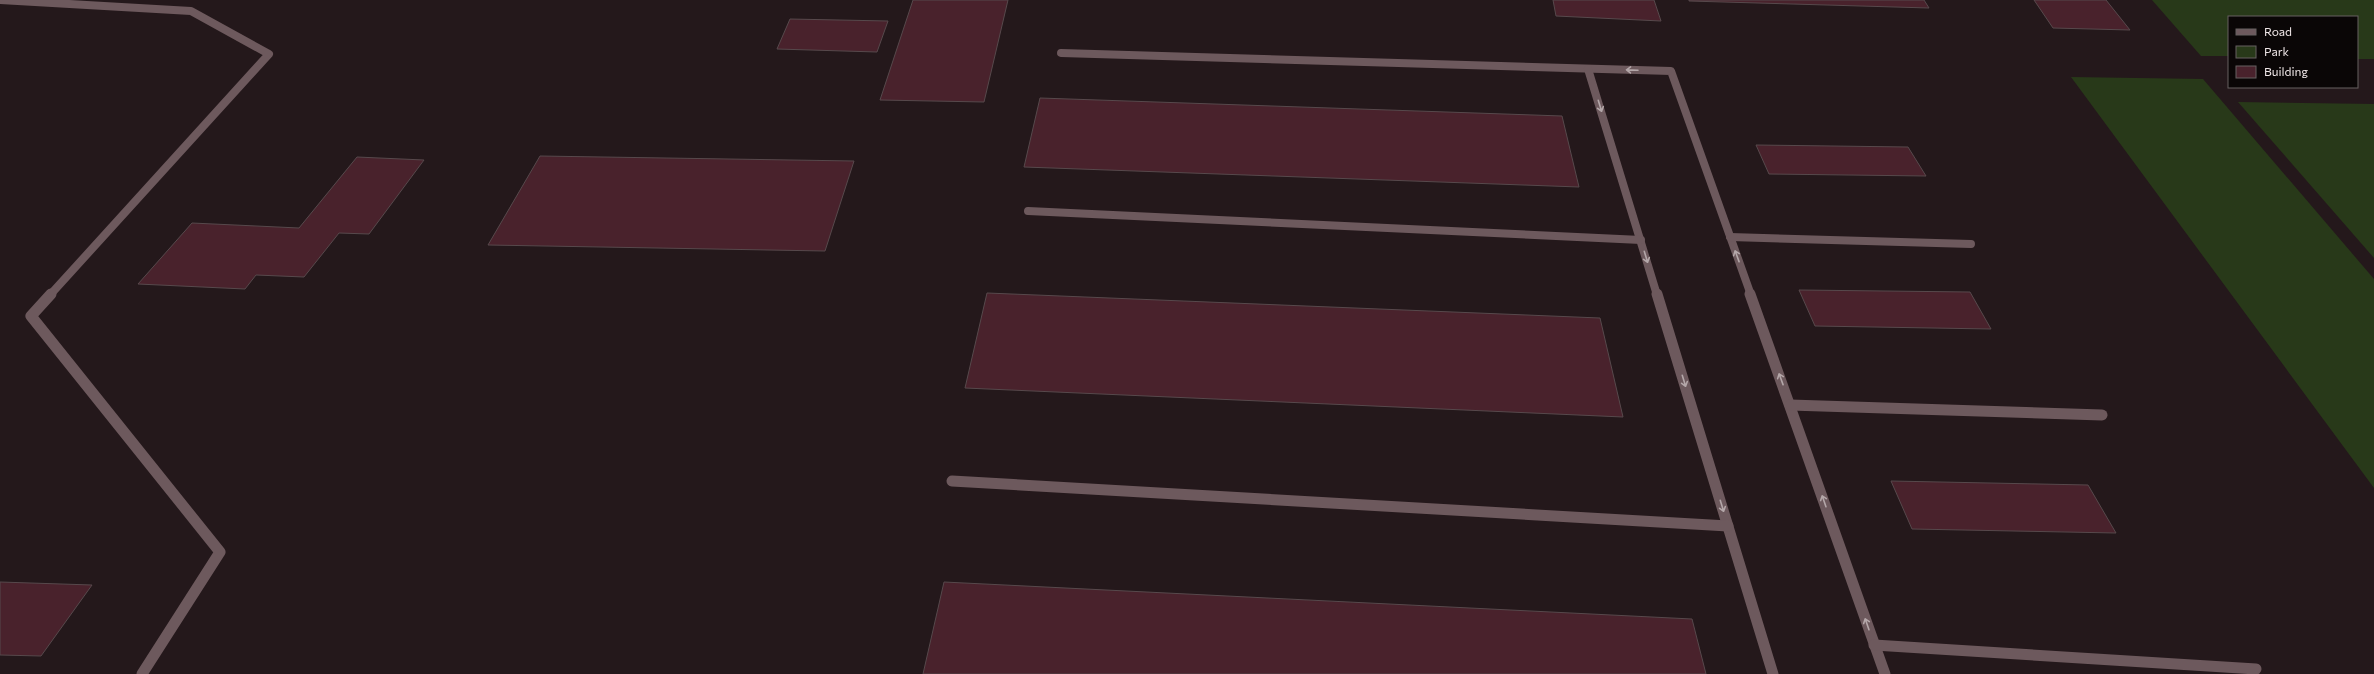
<svg xmlns="http://www.w3.org/2000/svg" width="2374" height="674" font-family="Commissioner,sans-serif">
  <rect width="100%" height="100%" fill="#24181b"/>
  <g fill="#283919">
    <polygon points="2152,0 2374,0 2374,59 2357,59 2357,17 2229,17 2229,56 2201,56"/>
    <polygon points="2071,77 2203,79 2374,279 2374,488"/>
    <polygon points="2238,102 2374,104 2374,258"/>
  </g>
  <g fill="#49222c" stroke="#57494c">
    <polygon points="913,0 1008,0 984,102 880,100"/>
    <polygon points="1553,0 1654,0 1661,21 1556,16"/>
    <polygon points="1689,0 1924,0 1929,8 1689,1"/>
    <polygon points="2034,0 2106,0 2130,30 2053,28"/>
    <polygon points="790,19 888,21 877,52 777,49"/>
    <polygon points="1040,98 1562,116 1579,187 1024,167"/>
    <polygon points="1756,145 1908,147 1926,176 1769,174"/>
    <polygon points="540,156 854,161 825,251 488,245"/>
    <polygon points="357,157 424,160 369,234 339,233 304,277 256,275 245,289 138,284 192,223 299,228"/>
    <polygon points="1799,290 1970,292 1991,329 1815,326"/>
    <polygon points="987,293 1600,318 1623,417 965,388"/>
    <polygon points="1891,481 2088,485 2116,533 1912,529"/>
    <polygon points="0,582 92,585 41,656 0,655"/>
    <polygon points="944,582 1692,619 1706,674 923,674"/>
  </g>
  <g fill="none" stroke-linecap="round" stroke-linejoin="round">
    <g stroke="#6d595d" stroke-width="8">
      <polyline points="0,0 191,11 269,54 50,295"/>
      <polyline points="1061,53 1671,71 1751,295"/>
      <polyline points="1588,69 1657,295"/>
      <polyline points="1028,211 1641,240"/>
      <polyline points="1730,237 1971,244"/>
    </g>
    <g stroke="#6d595d" stroke-width="11">
      <polyline points="51,294 31,316 220,552 142,674"/>
      <polyline points="1657,294 1773,674"/>
      <polyline points="1750,294 1885,674"/>
      <polyline points="1790,405 2102,415"/>
      <polyline points="952,481 1728,526"/>
      <polyline points="1874,645 2256,669"/>
    </g>
  </g>
  <defs><path id="oneway-shaft" d="M-6 0H5M1.5-3L5.5 0L1.5 3" fill="none" stroke-width="1.6" stroke-linecap="round" stroke-linejoin="round"/></defs>
  <g stroke="#b4a7a9">
    <use href="#oneway-shaft" transform="translate(1632 70) rotate(-178)"/>
    <use href="#oneway-shaft" transform="translate(1600 106) rotate(73)"/>
    <use href="#oneway-shaft" transform="translate(1737 256) rotate(-110)"/>
    <use href="#oneway-shaft" transform="translate(1646 257) rotate(73)"/>
    <use href="#oneway-shaft" transform="translate(1781 379) rotate(-110)"/>
    <use href="#oneway-shaft" transform="translate(1684 381) rotate(73)"/>
    <use href="#oneway-shaft" transform="translate(1824 501) rotate(-109)"/>
    <use href="#oneway-shaft" transform="translate(1722 506) rotate(73)"/>
    <use href="#oneway-shaft" transform="translate(1867 624) rotate(-109)"/>
  </g>
  <rect x="2228" y="16" width="130" height="72" fill="#0a0606" stroke="#666060"/>
  <rect x="2236" y="29" width="20" height="6" fill="#6d595d" stroke="#666060"/>
  <text x="2264" y="36" font-size="12" fill="#efe6e7">Road</text>
  <rect x="2236" y="46" width="20" height="12" fill="#283919" stroke="#666060"/>
  <text x="2264" y="56" font-size="12" fill="#efe6e7">Park</text>
  <rect x="2236" y="66" width="20" height="12" fill="#49222c" stroke="#666060"/>
  <text x="2264" y="76" font-size="12" fill="#efe6e7">Building</text>
</svg>
